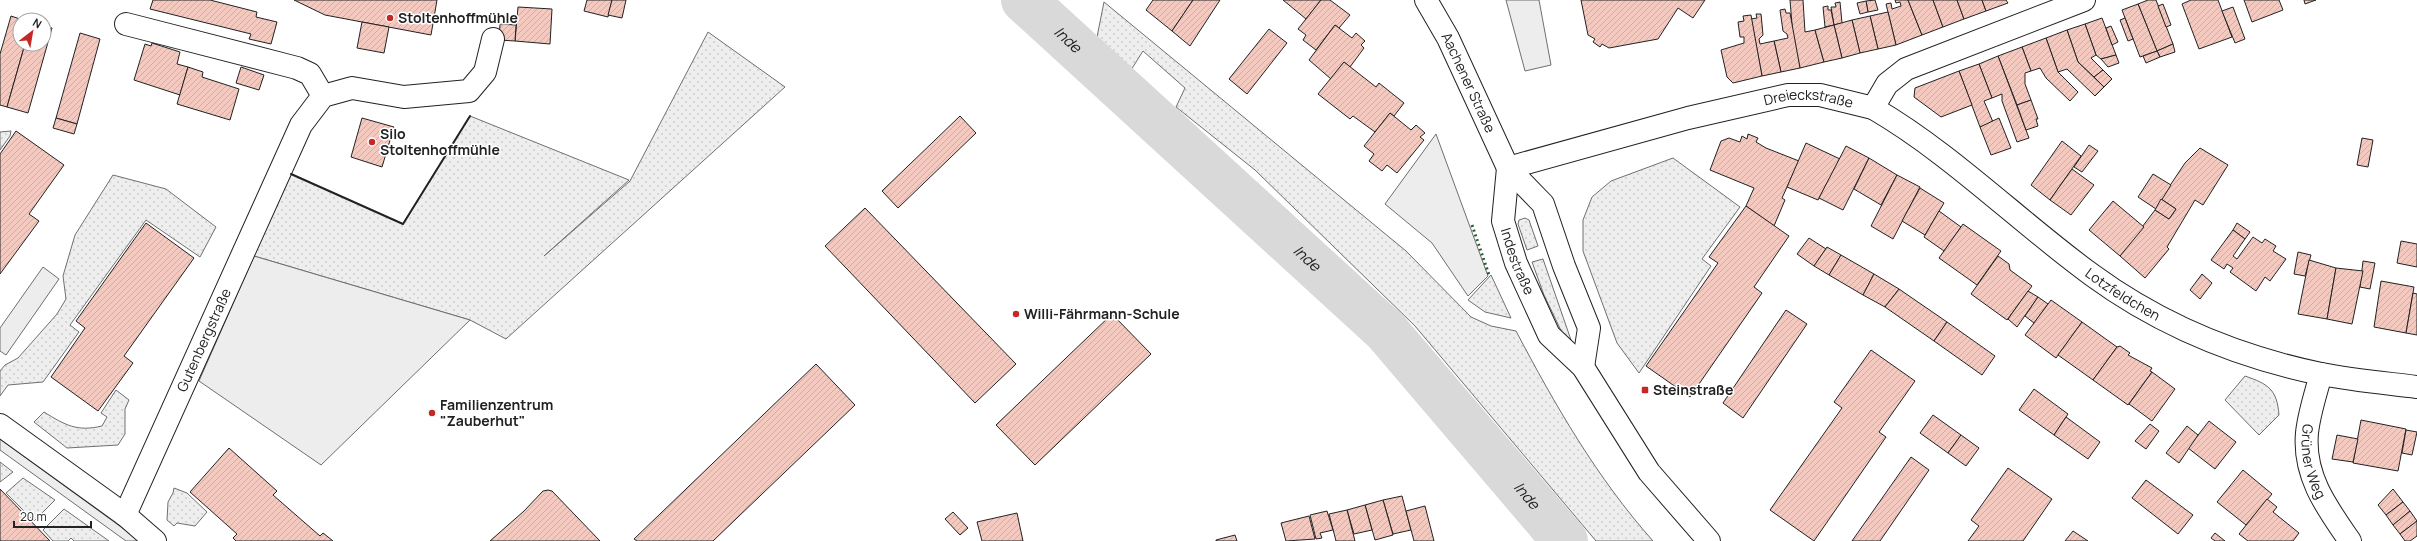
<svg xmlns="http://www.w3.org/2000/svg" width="2417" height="541" font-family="Manrope,sans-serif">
  <defs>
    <pattern id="grass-dots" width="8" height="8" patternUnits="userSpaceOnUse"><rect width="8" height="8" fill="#eee"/><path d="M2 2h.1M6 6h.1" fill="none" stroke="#ccc" stroke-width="1.8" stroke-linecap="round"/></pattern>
    <pattern id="building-hatch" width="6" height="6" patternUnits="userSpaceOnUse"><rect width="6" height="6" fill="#f3c9c0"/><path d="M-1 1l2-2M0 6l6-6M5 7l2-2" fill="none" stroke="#d0aca5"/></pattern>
  </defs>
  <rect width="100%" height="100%" fill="#fff"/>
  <g fill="url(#grass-dots)" stroke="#6f6f6f">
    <path d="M1104,2L1406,251L1471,317L1491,326L1516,331C1555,405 1597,478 1653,541H1596L1415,326L1255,170L1176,107L1185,88L1143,51L1131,70L1096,42Z"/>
    <polygon points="708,32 785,87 506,339 470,320 254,256 291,174 403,224 470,116 629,180 544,256 630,181"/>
    <polygon points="11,131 10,136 0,150 0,132"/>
    <polygon points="1673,158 1740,207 1702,259 1711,266 1639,373 1617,343 1583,251 1583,220 1592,197 1611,181"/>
    <polygon points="113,175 166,189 216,227 200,257 146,220 70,325 79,332 43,382 8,385 0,396 0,371 5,365 18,358 57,314 66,299 63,276 75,235"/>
    <polygon points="1525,218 1529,220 1538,246 1527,250 1518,224 1519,220"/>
    <polygon points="1543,259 1571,340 1572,343 1567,343 1544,295 1532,262"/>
    <polygon points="1491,275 1511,318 1485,312 1468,300"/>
    <path d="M2245,376C2268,384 2277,389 2279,415L2259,435L2225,400Z"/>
    <path d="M116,390L129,400L125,409V434L118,445L67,448L34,422L44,412C65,425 77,432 102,426L107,417L101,413Z"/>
    <polygon points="0,462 13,472 0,482"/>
    <polygon points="23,478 55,500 34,521 6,493"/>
    <polygon points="174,488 187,493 207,512 195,526 177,523 174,526 167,520 168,502 173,493"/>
    <polygon points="64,509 109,541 74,541 71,538 68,541 53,541 43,530"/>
  </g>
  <g fill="#ededed" stroke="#6f6f6f">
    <polygon points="1506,0 1539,0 1551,65 1525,71"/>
    <polygon points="1436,134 1488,276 1468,296 1432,243 1385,204"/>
    <polygon points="254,256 470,320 321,465 199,381"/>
    <polygon points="43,267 59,279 6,355 0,351 0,328"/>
    <polygon points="0,439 121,527 139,541 126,541 0,450"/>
  </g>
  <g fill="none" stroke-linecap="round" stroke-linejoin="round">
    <path stroke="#d9d9d9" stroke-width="46" id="s1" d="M1024,0L1386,331L1565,541"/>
  </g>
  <g fill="url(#building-hatch)" stroke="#222">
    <polygon points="153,0 210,0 257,12 256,17 277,22 271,44 249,39 251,34 150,9"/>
    <polygon points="294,0 437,0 431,35 325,15"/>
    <polygon points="587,0 612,0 608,17 584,11"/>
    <polygon points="612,0 626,0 622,18 608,15"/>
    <polygon points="1153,0 1193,0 1172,31 1146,10"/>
    <polygon points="1193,0 1220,0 1190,46 1172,31"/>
    <polygon points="1283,0 1321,0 1306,19"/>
    <polygon points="1321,0 1330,0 1350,15 1339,28 1335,25 1316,50 1303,40 1306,35 1298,29"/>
    <polygon points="1581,0 1705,0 1693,18 1678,8 1658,39 1609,48 1602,44 1600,47 1593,42 1595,39 1588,35"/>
    <polygon points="1790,0 1803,0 1805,32 1815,30 1824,62 1800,68 1793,37"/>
    <polygon points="1875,0 1878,10 1868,12 1866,1"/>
    <polygon points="1895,0 1908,0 1922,35 1896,45 1886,4 1891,3 1892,9 1901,6 1900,2 1896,3"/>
    <polygon points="1908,0 1933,0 1943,27 1922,35"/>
    <polygon points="1933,0 1957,0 1964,19 1943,27"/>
    <polygon points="1957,0 1982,0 1986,11 1964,19"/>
    <polygon points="1982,0 2006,0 2008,3 1986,11"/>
    <polygon points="2148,0 2156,0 2173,44 2157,51 2138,4"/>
    <polygon points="2191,0 2218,0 2232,37 2199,49 2182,4"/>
    <polygon points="2244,0 2279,0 2283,10 2252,22"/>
    <polygon points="2304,0 2316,0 2305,4"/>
    <polygon points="1866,1 1868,12 1860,14 1857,3"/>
    <polygon points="1840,2 1842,23 1834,25 1831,7 1836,7 1835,3"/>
    <polygon points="2138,4 2157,51 2140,57 2122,10"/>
    <polygon points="2163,4 2171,25 2166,27 2158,6"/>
    <polygon points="1828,6 1828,10 1831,10 1834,25 1825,27 1823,7"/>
    <polygon points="518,7 552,9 550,44 515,41"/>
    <polygon points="2233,7 2245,39 2235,43 2222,11"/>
    <polygon points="1785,9 1786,13 1790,13 1800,68 1781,72 1774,41 1788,38 1787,34 1783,31 1780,10"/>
    <polygon points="1888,12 1896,45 1878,49 1870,16"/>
    <polygon points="1756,14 1761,14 1763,35 1759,39 1760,44 1774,41 1781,72 1762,76 1751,19 1757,18"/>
    <polygon points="1751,15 1762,76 1733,83 1727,77 1721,50 1744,43 1744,37 1740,37 1738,22 1744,21 1743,16"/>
    <polygon points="11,16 23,20 20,20 20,44 25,44 7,107 0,105 0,54"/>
    <polygon points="1870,16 1878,49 1860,53 1852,20"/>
    <polygon points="2102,18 2116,55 2101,59 2096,55 2085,24"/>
    <polygon points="2125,18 2133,39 2128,41 2120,20"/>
    <polygon points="1852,20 1860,53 1842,58 1834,25"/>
    <polygon points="362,22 389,27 384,53 357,48"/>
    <polygon points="500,24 516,25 515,41 499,40"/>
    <polygon points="2085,24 2096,55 2091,58 2103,70 2094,77 2078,62 2067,30"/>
    <polygon points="1335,25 1352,38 1356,33 1365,41 1361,45 1364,48 1350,67 1344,62 1331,79 1309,60"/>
    <polygon points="1834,25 1842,58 1824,62 1815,30"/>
    <polygon points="44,26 52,28 28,113 7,107 25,44 44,44"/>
    <polygon points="2111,26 2118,42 2112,45 2106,28"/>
    <polygon points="1269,29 1287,43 1247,94 1229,79"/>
    <polygon points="2067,30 2078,62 2104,87 2095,96 2067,69 2058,72 2046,38"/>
    <polygon points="80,33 100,39 77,124 56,118"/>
    <polygon points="2046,38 2058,72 2078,92 2070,101 2046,78 2040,68 2031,71 2022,47"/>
    <polygon points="152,43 180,52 177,64 188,67 180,95 134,80 145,44 151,46"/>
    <polygon points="2173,44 2175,52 2160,57 2157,51"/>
    <polygon points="2022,47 2031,71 2025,73 2025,84 2031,100 2017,105 1998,56"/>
    <polygon points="2157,51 2160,57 2146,63 2143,56"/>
    <polygon points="2116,55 2119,63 2108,67 2101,59"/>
    <polygon points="1998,56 2029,138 2017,142 2002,101 2002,94 1992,98 1979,64"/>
    <polygon points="1344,62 1376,87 1379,83 1404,103 1394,116 1390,113 1375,132 1353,116 1350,119 1318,94"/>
    <polygon points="1979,64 1992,98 1984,101 1993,122 1980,127 1959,71"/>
    <polygon points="188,67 203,72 202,77 239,89 230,120 177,104"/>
    <polygon points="241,67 264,75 259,90 236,83"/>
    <polygon points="2103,70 2112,79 2104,87 2094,77"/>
    <polygon points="1959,71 1972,105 1941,117 1914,97 1915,88"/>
    <polygon points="2031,100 2038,119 2036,119 2038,126 2026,130 2017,105"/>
    <polygon points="1390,113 1411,130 1416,125 1425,133 1420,137 1424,140 1397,173 1387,165 1382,171 1369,161 1374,154 1364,146"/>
    <polygon points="960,116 976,133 898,208 882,191"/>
    <polygon points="56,118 77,124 74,134 53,128"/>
    <polygon points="362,118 394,127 382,167 351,157"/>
    <polygon points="1999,118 2011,148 1991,155 1980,127"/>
    <polygon points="16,131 64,165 29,214 39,221 0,274 0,154"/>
    <polygon points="1748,134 1758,138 1756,142 1766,148 1799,161 1782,198 1785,200 1774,226 1746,206 1754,188 1710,170 1721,141 1729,138 1740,142 1742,136 1747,139"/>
    <polygon points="2362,138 2373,140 2368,167 2357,165"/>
    <polygon points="2062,141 2081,156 2050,200 2031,185"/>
    <polygon points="1806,143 1840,159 1818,200 1787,187"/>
    <polygon points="2089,145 2098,151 2082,172 2074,167"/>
    <polygon points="1846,146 1869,158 1843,210 1819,198"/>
    <polygon points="2200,148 2228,165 2203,205 2195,200 2167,247 2169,249 2145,278 2120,256 2155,210 2169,219 2176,209 2161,199 2185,163"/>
    <polygon points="1869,158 1897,175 1881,205 1854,189"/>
    <polygon points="2072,169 2094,185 2071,215 2050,200"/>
    <polygon points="2153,174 2171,185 2156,209 2138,197"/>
    <polygon points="1897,175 1920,187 1893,239 1871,226"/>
    <polygon points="1920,188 1944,203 1925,235 1902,221"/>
    <polygon points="2161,199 2176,209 2169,219 2155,210"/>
    <polygon points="2113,201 2144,227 2120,256 2089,230"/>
    <polygon points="1746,206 1789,236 1754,287 1762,293 1690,397 1646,366 1718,263 1709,257"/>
    <polygon points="865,208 1016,364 975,403 825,246"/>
    <polygon points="1939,211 1961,227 1944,251 1924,237"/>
    <polygon points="146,223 194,258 124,356 133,363 98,411 51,377 85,328 76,321"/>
    <polygon points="2237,223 2250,232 2245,239 2233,230"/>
    <polygon points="1963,224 2001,251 1977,285 1939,258"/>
    <polygon points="2233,230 2245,239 2233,256 2237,259 2253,237 2262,243 2265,239 2276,246 2273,251 2286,259 2270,281 2265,277 2256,291 2230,272 2233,268 2227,264 2224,269 2211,260"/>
    <polygon points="1809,238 1826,249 1814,266 1797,254"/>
    <polygon points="2401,241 2417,244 2417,267 2397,263"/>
    <polygon points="1827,247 1841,255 1829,275 1814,266"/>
    <polygon points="2298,252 2311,255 2305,276 2294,274"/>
    <polygon points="1841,255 1874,274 1863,295 1829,275"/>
    <polygon points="1998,256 2009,264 2010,270 2032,286 2007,320 1971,294"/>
    <polygon points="2309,260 2336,268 2327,319 2298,314"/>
    <polygon points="2363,261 2375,263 2370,289 2360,287"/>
    <polygon points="2336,268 2363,271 2352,324 2327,319"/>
    <polygon points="1874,274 1899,289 1885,307 1863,295"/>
    <polygon points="2202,274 2212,283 2200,299 2190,290"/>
    <polygon points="2381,281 2414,287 2406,333 2374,327"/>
    <polygon points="1899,289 1947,322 1934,341 1885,307"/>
    <polygon points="2028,291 2038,297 2017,327 2008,319"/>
    <polygon points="2413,293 2417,294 2417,335 2406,333"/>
    <polygon points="2038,297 2048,304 2034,323 2025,316"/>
    <polygon points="2051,300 2082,322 2056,358 2025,335"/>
    <polygon points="1786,310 1807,324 1743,418 1723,403"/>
    <polygon points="1112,314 1151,354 1035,465 996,425"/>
    <polygon points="1947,322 1995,356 1982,375 1934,341"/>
    <polygon points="2082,322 2117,347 2093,380 2058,355"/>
    <polygon points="2120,346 2130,353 2128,355 2152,368 2150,371 2152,372 2128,405 2093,380 2117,347"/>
    <polygon points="1871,350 1915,381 1879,432 1886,437 1814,541 1770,510 1842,408 1834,402"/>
    <polygon points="816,364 855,405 713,541 637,541 634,539"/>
    <polygon points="2152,372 2175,389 2152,421 2129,404"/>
    <polygon points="2034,389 2068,414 2054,435 2019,410"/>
    <polygon points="1933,415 1961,435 1948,453 1920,433"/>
    <polygon points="2066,417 2100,442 2088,459 2054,435"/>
    <polygon points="2361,420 2406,429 2398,471 2353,463"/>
    <polygon points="2209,421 2236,442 2215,469 2188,448"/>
    <polygon points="2150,424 2159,431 2146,449 2135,441"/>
    <polygon points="2187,426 2198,435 2179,463 2166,453"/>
    <polygon points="2406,430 2417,432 2412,455 2402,453"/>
    <polygon points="1961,435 1979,448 1966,466 1948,453"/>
    <polygon points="2337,435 2358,439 2353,462 2332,459"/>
    <polygon points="229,448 277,491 273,495 320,536 323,533 333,541 236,541 233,538 237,534 190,492"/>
    <polygon points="1911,457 1929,470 1880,541 1852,541"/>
    <polygon points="2008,468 2052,499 2023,541 1968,541 1979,526 1971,520"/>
    <polygon points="2243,470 2272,494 2246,525 2217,502"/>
    <polygon points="2146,480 2193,515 2178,534 2132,498"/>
    <polygon points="0,489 50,541 0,541"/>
    <polygon points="2393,489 2403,502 2386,515 2378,505"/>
    <polygon points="548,490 552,491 600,541 490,541 524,511 543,491"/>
    <polygon points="1402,496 1411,530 1393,534 1383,500"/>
    <polygon points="2267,499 2277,507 2273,512 2299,533 2293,541 2248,541 2239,534"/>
    <polygon points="1383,500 1393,535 1375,540 1365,505"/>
    <polygon points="2403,502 2410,511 2393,525 2386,515"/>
    <polygon points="1365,505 1372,530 1354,534 1347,510"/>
    <polygon points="1425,506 1434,541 1414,541 1406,511"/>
    <polygon points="1347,510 1355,541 1336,541 1329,514"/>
    <polygon points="1327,511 1333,530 1320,533 1322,538 1316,539 1310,515"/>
    <polygon points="2410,511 2417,521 2400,534 2393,525"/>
    <polygon points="953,512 968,528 960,535 945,519"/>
    <polygon points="1017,513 1023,541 982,541 977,522"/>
    <polygon points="1309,516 1315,539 1286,541 1281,523"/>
    <polygon points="2417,521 2417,536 2410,541 2405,541 2400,534"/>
    <polygon points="2073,531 2088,541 2065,541"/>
    <polygon points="2215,533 2225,541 2215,541 2211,538"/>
    <polygon points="1235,535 1237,541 1216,541 1216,540"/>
  </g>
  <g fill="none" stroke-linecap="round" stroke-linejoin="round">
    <g stroke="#222" stroke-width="24">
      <g id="minor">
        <polyline points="126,24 297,68 310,74 323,96"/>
        <path id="s2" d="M1873,108C1952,154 2018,221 2092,275C2159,324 2239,357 2321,374C2352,380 2385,383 2417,387"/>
        <path id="s3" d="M1508,168L1688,118L1788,95H1820L1873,108L1887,84L1906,69L2084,0"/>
        <path id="s4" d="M2321,374C2316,393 2309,413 2307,433C2303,476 2327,508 2350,541"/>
        <polyline points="0,425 125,515 155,541"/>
        <path id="s5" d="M125,515L301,125L323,96L352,88L404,97L469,91L485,72L493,39"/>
      </g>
    </g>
    <g stroke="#222" stroke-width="24">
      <g id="primary">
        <path id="s6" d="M1426,0L1448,38L1508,168L1543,204L1564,266L1589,328L1583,367"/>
        <path id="s7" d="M1508,168L1503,221L1516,263L1549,335L1583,367L1649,472L1709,541"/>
      </g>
    </g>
    <use href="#minor" stroke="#fff" stroke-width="22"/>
    <use href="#primary" stroke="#fff" stroke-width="22"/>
    <polyline stroke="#2f5e38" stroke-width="3" stroke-dasharray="2 3" stroke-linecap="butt" points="1472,225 1489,275"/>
    <polyline stroke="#222" stroke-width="2" points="291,174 403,224 470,116"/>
  </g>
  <g fill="#c62828" stroke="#fff" stroke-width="1.5">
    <circle cx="390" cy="18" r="4"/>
    <circle cx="372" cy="142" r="4"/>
    <circle cx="1016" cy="314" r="4"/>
    <rect x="1641" y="386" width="8" height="8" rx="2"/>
    <circle cx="432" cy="413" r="4"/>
  </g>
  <g text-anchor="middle" stroke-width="3" stroke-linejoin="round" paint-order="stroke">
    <g font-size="14" font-weight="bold" fill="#222" stroke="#fff" text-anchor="start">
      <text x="398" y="23">Stoltenhoffmühle</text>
      <text x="380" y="139">Silo<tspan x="380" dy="16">Stoltenhoffmühle</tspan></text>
      <text x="1024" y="319">Willi-Fährmann-Schule</text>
      <text x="1653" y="395">Steinstraße</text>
      <text x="440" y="410">Familienzentrum<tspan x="440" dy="16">"Zauberhut"</tspan></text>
    </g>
    <g font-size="14" fill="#222" stroke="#fff">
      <text dy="5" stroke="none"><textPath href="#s6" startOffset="93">Aachener Straße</textPath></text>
      <text dy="5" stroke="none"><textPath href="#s3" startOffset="310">Dreieckstraße</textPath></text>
      <text dy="5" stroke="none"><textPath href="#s7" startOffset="96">Indestraße</textPath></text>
      <text dy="5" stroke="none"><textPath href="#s2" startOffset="312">Lotzfeldchen</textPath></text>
      <text dy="5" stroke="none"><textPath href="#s5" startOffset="192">Gutenbergstraße</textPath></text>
      <text dy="5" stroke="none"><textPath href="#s4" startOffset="90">Grüner Weg</textPath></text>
    </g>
    <g font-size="15" font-style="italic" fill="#222" stroke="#fff">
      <text dy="5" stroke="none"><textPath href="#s1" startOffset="59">Inde</textPath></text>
      <text dy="5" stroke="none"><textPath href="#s1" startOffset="383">Inde</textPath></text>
      <text dy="5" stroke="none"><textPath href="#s1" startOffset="707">Inde</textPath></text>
    </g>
  </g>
  <g transform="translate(32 32) rotate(31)"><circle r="19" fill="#ffffff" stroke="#a7a7a7"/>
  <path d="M0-3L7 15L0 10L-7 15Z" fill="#c62828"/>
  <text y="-6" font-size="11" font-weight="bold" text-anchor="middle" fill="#222222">N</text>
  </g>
  <path d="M14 521v6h77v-6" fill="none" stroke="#222222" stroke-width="2"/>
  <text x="20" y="521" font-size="12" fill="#222222" stroke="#ffffff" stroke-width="3" paint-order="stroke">20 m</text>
</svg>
